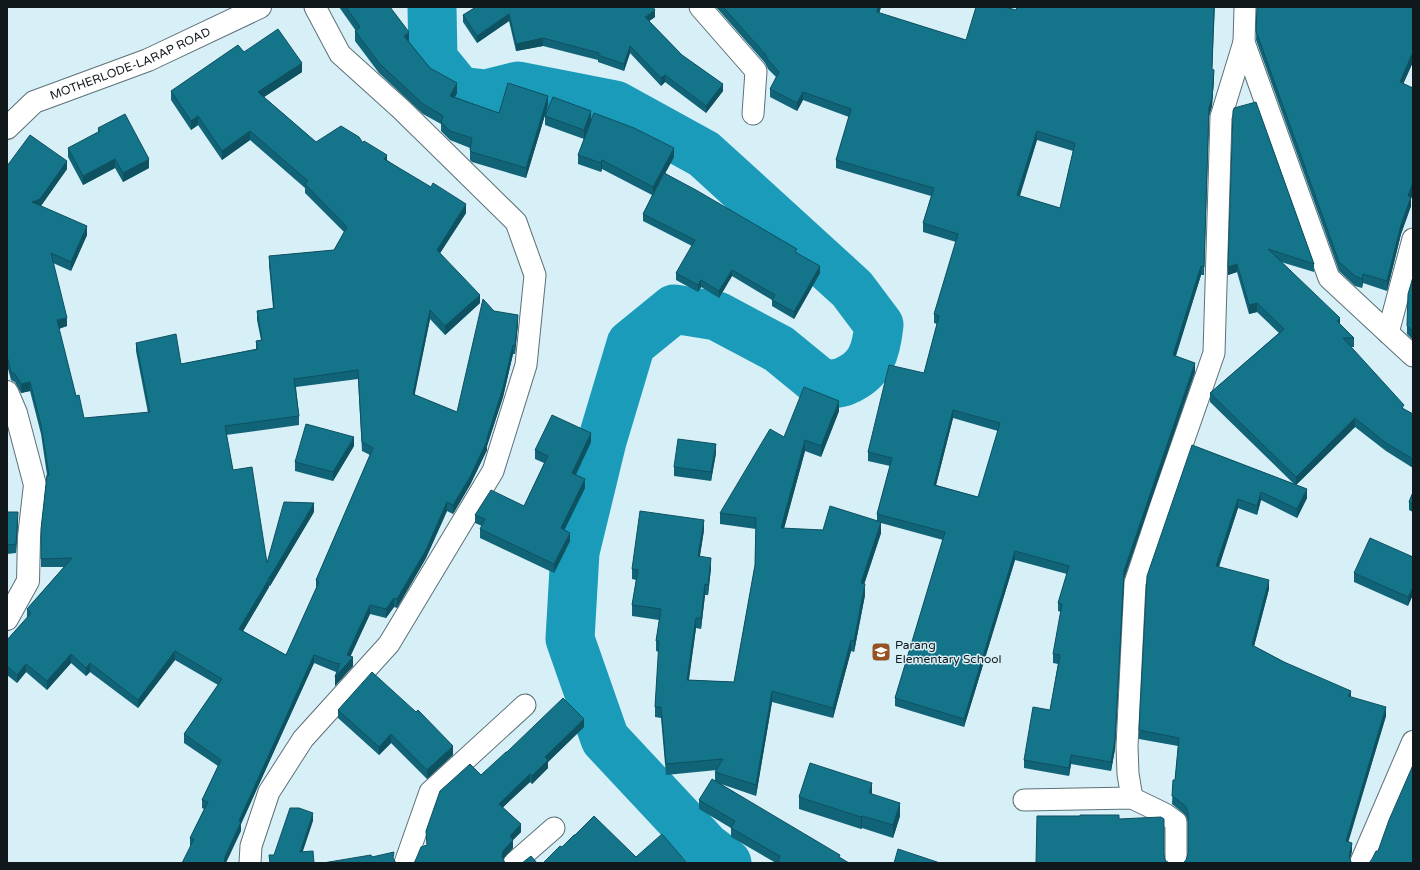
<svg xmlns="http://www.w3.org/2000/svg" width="1420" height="870" font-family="'Varela Round',sans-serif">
  <rect width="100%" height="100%" fill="#d7eff7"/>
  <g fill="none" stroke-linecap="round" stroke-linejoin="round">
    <path stroke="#1a9bb9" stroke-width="49" d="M432,7L433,59L459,91L486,94L518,86L615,105L704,154L852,289L879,325C876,352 871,370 845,381C839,384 830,384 823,385L779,349L717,316L674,309L631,344L602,441L575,552L570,639L605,739L706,847L727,863"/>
    <g stroke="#5c7177" stroke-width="23">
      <g id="minor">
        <polyline points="700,7 756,71 753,114"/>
        <polyline points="1245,7 1244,42 1329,278 1413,356"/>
        <polyline points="1388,333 1413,239"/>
        <polyline points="1132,798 1128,774 1127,746 1135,583 1161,505 1214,353 1221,117 1244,42"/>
        <polyline points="1024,800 1132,798 1165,814 1176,822 1176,863"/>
        <polyline points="250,863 251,846 269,792 303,739 389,644 493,471 526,365 535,275 516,222 402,110 340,54 315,7"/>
        <polyline points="405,863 430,792 525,705"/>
        <polyline points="514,863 554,828"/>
      </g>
    </g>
    <g stroke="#5c7177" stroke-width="24">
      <g id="tertiary">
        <path id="s1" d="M7,128L34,102L148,60L260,7"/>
        <polyline points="7,392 16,413 35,485 29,537 28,581 7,619"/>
        <polyline points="1361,863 1413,742"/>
      </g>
    </g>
    <use href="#minor" stroke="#fff" stroke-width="21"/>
    <use href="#tertiary" stroke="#fff" stroke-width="22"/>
  </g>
  <g fill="#116477" fill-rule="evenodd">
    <polygon points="339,7 390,7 409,42 430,68 457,93 455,97 499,113 548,105 526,178 472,162 470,160 470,148 450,140 441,131 441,124 423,114 379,73 355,41 355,31 356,31"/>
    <polygon points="476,7 655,17 649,21 682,55 723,91 706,113 665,82 661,86 630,53 624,71 598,62 598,60 543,46 516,51 509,21 477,43 463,22 463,15"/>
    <path d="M716,7H881L879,13L966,40L1016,10L1215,7L1212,69L1214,78L1212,106L1209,116L1204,275H1201L1176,356L1195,372L1124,579L1115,749L1111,771L1071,764L1069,776L1024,768V760L1050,710L1058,664L1053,663V654L1061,612L1058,611V603L1067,574L1015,560L964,727L895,706V698L943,540L881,523V533L864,584L865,595L854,652L851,651L833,718L772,702L756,796L721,784L849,863H776L731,837V828L699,809V800L715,781V772L717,770L666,775L661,718L655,717V707L659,652L656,651V641L659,620L632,616V605L636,580L632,579V569L704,530L700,556L711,568L708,595H705L701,629L696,628L689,680L734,682L755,565L756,529L720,524V513L784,437L839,411L821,457L805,451L784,529L823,530L877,521V514L890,466L868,461V452L924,373L937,324L934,323V314L956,242L923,232V223L931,196L836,168V160L849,117L803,100L797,111L770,97V89L776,77L768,69L765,63ZM1037,140L1073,151L1060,208L1020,196ZM953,418L998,431L978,497L936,485Z"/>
    <polygon points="1257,7 1413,7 1413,62 1403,84 1413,88 1413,192 1411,199 1411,206 1401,234 1387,291 1363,283 1362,288 1355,286 1339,271 1256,40"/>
    <path d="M244,52L302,72L264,97L316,142L363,143L387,160L466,213L440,253L480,303L445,335L430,319L414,395L457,412L494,311L518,323L515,354H513L503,397L487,446V450L470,485L453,514L447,511L426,558L397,608L394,607L386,618L370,614L350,656L353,666L335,686L336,672L314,663L241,824V831L190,846V838L204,809L202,808V800L218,766L184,743V734L218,685L175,660L138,708L90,672L86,676L71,663L47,690L26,672L17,683L7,675V640L27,618V609L64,567H41V529L47,475L41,434L30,391L21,393L15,382L11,380L7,365V166L67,169L41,206L87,235L71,271L53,263L67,326L59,329L76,396L84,418L148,413L136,351V343L181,364L256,349V341L261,340L257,320V311L273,308L269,265V256L334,250L344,232L305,193V188L250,140L222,160L198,125L191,130L171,100V91ZM358,379L362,451L370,455L316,580V589L286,655L243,631L269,587V586H270L314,512L267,563L233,470L226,435L299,425V416L296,387Z"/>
    <polygon points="1256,102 1314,264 1314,272 1281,262 1340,324 1354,338 1354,347 1351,347 1404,409 1413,414 1413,468 1386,451 1355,427 1296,485 1307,498 1297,518 1261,500 1257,515 1238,508 1219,567 1269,589 1254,646 1386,716 1348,841 1352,852 1186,860 1188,854 1188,822 1186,816 1183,813 1172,804 1173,780 1175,780 1178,746 1139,739 1139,730 1192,445 1294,484 1210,402 1210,393 1279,333 1257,312 1249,314 1237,272 1228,275"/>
    <polygon points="545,116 591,119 674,157 665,173 696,191 797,253 820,273 794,319 772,306 772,300 732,276 719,298 701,287 698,292 676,280 676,273 692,246 643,221 643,214 652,195 602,169 601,172 578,164 578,155 584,139 545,125"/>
    <polygon points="98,128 149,168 123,182 115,168 83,185 68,157 68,148 98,133"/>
    <polygon points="1413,277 1413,340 1407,334 1407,326"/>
    <polygon points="591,442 576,475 585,488 564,530 570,541 554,573 480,538 480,529 482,526 475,523 475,515 524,506 544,463 535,459 535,450"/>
    <polygon points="354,446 333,481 295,471 295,462"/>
    <polygon points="716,453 711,481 674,476 674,467"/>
    <polygon points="1413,492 1413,512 1409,510 1409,502"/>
    <polygon points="7,512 18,521 16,553 7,554"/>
    <polygon points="1413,557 1408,606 1354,582 1354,573"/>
    <polygon points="338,710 453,755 427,779 391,743 379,755 338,718"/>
    <polygon points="584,727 548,762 548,768 532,784 530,782 503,807 521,832 513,840 513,848 503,859 427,845 426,831 481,775 507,752"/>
    <polygon points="872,794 900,816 893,838 862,828 861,829 799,809 799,797"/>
  </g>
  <g fill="#0e5161">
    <polygon points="878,7 881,7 877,21 877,12"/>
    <polygon points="655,10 655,17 645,24 645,17"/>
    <polygon points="509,14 509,21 477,43 477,36"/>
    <polygon points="409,32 409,42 404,36"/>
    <polygon points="543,38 543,46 516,51 516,44"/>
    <polygon points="630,46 630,53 624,71 624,64"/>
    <polygon points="1413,52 1413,62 1400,91 1400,82"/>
    <polygon points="302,63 302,72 258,101 258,92"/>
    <polygon points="1214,70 1214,78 1212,106 1209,116 1204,275 1209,108"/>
    <polygon points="665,75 665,82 661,86 661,78"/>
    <polygon points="457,83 457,93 450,105 450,96"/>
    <polygon points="723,84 723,91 706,113 706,106"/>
    <polygon points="803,92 803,100 797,111 797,103"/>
    <polygon points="548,96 548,105 526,178 526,168"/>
    <polygon points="591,111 591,120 584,139 584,130"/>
    <polygon points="198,116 198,125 191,130 191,121"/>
    <polygon points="250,131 250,140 222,160 222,151"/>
    <polygon points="1037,131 1037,140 1017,203 1017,195"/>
    <polygon points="674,148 674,157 653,196 653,187"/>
    <polygon points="387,155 387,163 384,159"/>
    <polygon points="115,159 115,168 83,185 83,176"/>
    <polygon points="149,159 149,168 123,182 123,173"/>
    <polygon points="602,160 602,169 601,172 601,163"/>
    <polygon points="67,161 67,169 40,207 32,202"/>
    <polygon points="1413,183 1413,192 1411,199 1411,206 1401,234 1387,291 1387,281 1408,196"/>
    <polygon points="466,204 466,213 437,258 437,250"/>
    <polygon points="87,226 87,235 71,271 71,262"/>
    <polygon points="1237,264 1237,272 1228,275 1228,267"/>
    <polygon points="820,266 820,273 794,319 794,312"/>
    <polygon points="1201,266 1201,275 1173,364 1173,355"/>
    <polygon points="732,270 732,276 719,298 719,291"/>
    <polygon points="1363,274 1363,283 1362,288 1362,279"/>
    <polygon points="701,280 701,287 698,292 698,285"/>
    <polygon points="480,295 480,303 445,335 445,326"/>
    <polygon points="1257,303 1257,312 1249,314 1249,305"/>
    <polygon points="430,310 430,319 413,403 413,394"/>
    <polygon points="518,315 518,323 515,354 515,346"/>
    <polygon points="67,318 67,326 57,329 57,320"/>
    <polygon points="1340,318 1340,327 1337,321"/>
    <polygon points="513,345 513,354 503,397 487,446 487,450 470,485 453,514 453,505 487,438"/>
    <polygon points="1195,363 1195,372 1124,579 1115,749 1111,771 1111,762 1124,571"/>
    <polygon points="30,382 30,391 21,393 21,384"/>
    <polygon points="839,401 839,411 821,457 821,446"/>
    <polygon points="953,410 953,418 934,493 934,485"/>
    <polygon points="1355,418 1355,427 1296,485 1296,477"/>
    <polygon points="591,433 591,442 572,482 572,473"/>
    <polygon points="354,437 354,446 333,481 333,472"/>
    <polygon points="805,440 805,451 781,539 781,528"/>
    <polygon points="716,444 716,453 711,481 711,472"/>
    <polygon points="585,479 585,488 561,537 561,528"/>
    <polygon points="1307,489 1307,498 1297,518 1297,509"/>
    <polygon points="1261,492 1261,500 1257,515 1257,506"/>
    <polygon points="1238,499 1238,508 1216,575 1216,566"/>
    <polygon points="447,502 447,511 426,558 397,608 397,599"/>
    <polygon points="314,503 314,512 270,586 270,577"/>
    <polygon points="18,512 18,521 16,553 16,544"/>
    <polygon points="704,520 704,530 698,567 698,556"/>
    <polygon points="881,522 881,533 861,594 861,583"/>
    <polygon points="570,533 570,541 554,573 554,564"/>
    <polygon points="1015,551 1015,560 964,727 964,719"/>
    <polygon points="711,558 711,568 708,595 708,585"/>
    <polygon points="269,579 269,587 239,638 239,629"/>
    <polygon points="1269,580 1269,589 1252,654 1252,645"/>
    <polygon points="705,584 705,595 701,629 701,618"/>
    <polygon points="865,584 865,595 854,652 854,641"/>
    <polygon points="1413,587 1413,595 1408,606 1408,597"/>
    <polygon points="394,598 394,607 386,618 386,609"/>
    <polygon points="370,605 370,614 347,664 347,655"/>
    <polygon points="696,618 696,628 687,690 687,680"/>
    <polygon points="851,640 851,651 833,718 833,708"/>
    <polygon points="175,651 175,660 138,708 138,700"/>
    <polygon points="71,654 71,663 47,690 47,681"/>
    <polygon points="314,655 314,663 241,824 241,831 226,863 224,863 224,859 239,821"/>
    <polygon points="353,657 353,666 335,686 335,677"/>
    <polygon points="90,663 90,672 86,676 86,668"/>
    <polygon points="26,664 26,672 17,683 17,675"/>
    <polygon points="772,691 772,702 756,796 756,785"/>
    <polygon points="1351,691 1351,700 1348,696"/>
    <polygon points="1386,707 1386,716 1346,850 1346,841"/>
    <polygon points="584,719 584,727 548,762 548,768 532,784 532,776 545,757"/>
    <polygon points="391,734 391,743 379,755 379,747"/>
    <polygon points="453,746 453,755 427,779 427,770"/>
    <polygon points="1071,755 1071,764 1069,776 1069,768"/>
    <polygon points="530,774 530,782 499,811 499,804"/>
    <polygon points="872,783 872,796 869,793"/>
    <polygon points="900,803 900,816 893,838 893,825"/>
    <polygon points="313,813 313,821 300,860 300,852"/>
    <polygon points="862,816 862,828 861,829 861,817"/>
    <polygon points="521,824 521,832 513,840 513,848 503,859 502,857 503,851 510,836"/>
    <polygon points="1352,843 1352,852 1349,863 1349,856"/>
  </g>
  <g fill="#14748a" stroke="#0e5161" fill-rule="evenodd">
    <polygon points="346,7 390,7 409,32 404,36 430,68 457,83 450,96 499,113 508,83 548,96 526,168 472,152 470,150 472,138 450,131 441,122 443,116 423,104 379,63 355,31 360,27"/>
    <polygon points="476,7 653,7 655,10 645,17 682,55 723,84 706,106 665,75 661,78 630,46 624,64 598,55 599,53 543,38 516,44 509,14 477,36 463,15"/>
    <path d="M723,7H878L877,12L966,40L976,7H1005L1016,10L1017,7H1214L1212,69L1214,70L1212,98L1209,108L1204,267L1201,266L1173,355L1195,363L1124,571L1115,740L1111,762L1071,755L1069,768L1024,760L1033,707L1050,710L1060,655L1053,654L1062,604L1058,603L1069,566L1015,551L964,719L895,698L945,532L877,514L892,458L868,452L889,365L924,373L939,316L934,314L958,234L923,223L934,188L836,160L851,109L803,92L797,103L770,89L779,72L768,60L765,54ZM1037,131L1075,143L1060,208L1017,195ZM953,410L1000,423L978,497L934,485Z"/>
    <polygon points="1257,7 1413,7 1413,52 1400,82 1413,88 1413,183 1408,196 1411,197 1401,225 1387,281 1363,274 1362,279 1355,276 1339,262 1256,31"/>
    <path d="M278,29L302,63L258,92L316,142L341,126L359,137L363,143L364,141L387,155L384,159L431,187L433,183L466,204L437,250L480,295L445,326L430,310L413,394L457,412L483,299L494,311L518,315L515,346L513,345L503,388L487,438V441L470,477L453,505L447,502L426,550L397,599L394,598L386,609L370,605L347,655L353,657L335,677L340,663L338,664L314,655L239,821L241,822L224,859H225L224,863H182L194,839L190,838L208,802L202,800L221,760L184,734L222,679L175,651L138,700L90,663L86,668L71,654L47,681L26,664L17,675L7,666V640L31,613L27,609L72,558L41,559V529L47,475H49L41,425L30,382L21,384L15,374L11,372L7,356V166L30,135L67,161L40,199L32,202L87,226L71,262L51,253L67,318L57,320L76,396L79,395L84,418L150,412L136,343L176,334L181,364L258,349L256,341L262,340L257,311L274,308L269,256L334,250L347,227L305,184L308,181L250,131L222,151L198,116L191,121L171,91L238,45L244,52ZM358,370L362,442L373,448L316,580L319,582L286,655L239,629L269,579V577H270L314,503L284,502L267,563L252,467L233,470L225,426L299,416L294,379Z"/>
    <polygon points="553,97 591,111 584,130 545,116"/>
    <polygon points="1256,102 1314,264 1268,249 1340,318 1337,321 1354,338 1343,338 1404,405 1402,408 1413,414 1413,459 1386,443 1355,418 1296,477 1210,393 1284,329 1257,303 1249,305 1237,264 1228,267 1233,111 1234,108"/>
    <polygon points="594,113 634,128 674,148 653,187 602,160 601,163 578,155"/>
    <polygon points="125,114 149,159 123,173 115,159 83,176 68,148 100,131 98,128"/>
    <polygon points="664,173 696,190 797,249 795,252 820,266 794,312 772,300 775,295 732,270 719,291 701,280 698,285 676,273 695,240 643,214"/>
    <polygon points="1413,277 1413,331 1407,326 1408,294"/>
    <polygon points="804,387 839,401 821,446 805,440 781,528 823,530 830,506 881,522 861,583 865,584 854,641 851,640 833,708 772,691 756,785 715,772 723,759 666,764 661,707 655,707 659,641 656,641 661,609 632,605 638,570 632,569 640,511 704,520 698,556 711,558 708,585 705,584 701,618 696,618 687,680 734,682 755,565 756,518 720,513 770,429 784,437"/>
    <polygon points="552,415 591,433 572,473 585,479 561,528 570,533 554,564 480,529 485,519 475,515 491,490 524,506 548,456 535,450"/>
    <polygon points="306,424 354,437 333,472 295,462"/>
    <polygon points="678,439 716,444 711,472 674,467"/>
    <polygon points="1192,445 1307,489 1297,509 1261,492 1257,506 1238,499 1216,566 1269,580 1252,645 1284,662 1351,691 1348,696 1386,707 1346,841 1352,843 1349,856 1351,862 1353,863 1183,863 1186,860 1188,854 1188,813 1186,807 1183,804 1172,796 1173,780 1175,780 1179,738 1139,730 1147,576"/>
    <polygon points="1413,492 1413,504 1409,502"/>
    <polygon points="7,512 18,512 16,544 7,545"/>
    <polygon points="1370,538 1413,557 1413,587 1408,597 1354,573"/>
    <polygon points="372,672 416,712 418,710 453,746 427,770 391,734 379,747 338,710"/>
    <polygon points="563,698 584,719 545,757 548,760 532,776 530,774 499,804 521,824 510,836 513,840 503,851 502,857 505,863 414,863 416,859 421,847 427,845 426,831 440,791 470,764 481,775 506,752 507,752"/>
    <polygon points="810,763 872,783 869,793 900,803 893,825 862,816 861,817 799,797"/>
    <polygon points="1413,765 1413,863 1369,863 1372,859 1376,851 1378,851 1389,820"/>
    <polygon points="712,779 840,855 839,857 849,863 782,863 778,861 780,856 731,828 735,821 699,800"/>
    <polygon points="290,808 299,808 313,813 300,852 313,851 314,863 270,863 269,855 274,855"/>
    <polygon points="1080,815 1119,815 1119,819 1161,817 1164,819 1164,854 1165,860 1169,863 1036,863 1037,816 1080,816"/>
    <polygon points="594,816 636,857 662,834 687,863 543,863 560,846 562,847 574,835 575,835"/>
    <polygon points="898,849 940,863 894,863"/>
    <polygon points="394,852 393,858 396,863 323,863 371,855 372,857"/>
    <polygon points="531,856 537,863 522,863"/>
  </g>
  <defs>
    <g id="school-square" transform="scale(1)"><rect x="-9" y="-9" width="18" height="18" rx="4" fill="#955222" stroke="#d7eff7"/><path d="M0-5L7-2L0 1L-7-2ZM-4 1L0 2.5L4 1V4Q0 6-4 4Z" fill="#fff"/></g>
  </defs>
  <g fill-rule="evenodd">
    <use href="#school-square" x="881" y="652"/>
  </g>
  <g text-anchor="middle" stroke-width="3" stroke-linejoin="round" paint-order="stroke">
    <g font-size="12" fill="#10181b" stroke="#d7eff7">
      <text dy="4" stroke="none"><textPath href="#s1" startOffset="141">MOTHERLODE-LARAP ROAD</textPath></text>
    </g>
    <g font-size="12" fill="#10181b" stroke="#d7eff7" text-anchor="start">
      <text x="895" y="649">Parang<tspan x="895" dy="14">Elementary School</tspan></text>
    </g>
  </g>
  <rect width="1420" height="870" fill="none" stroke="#10181b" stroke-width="16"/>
</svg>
